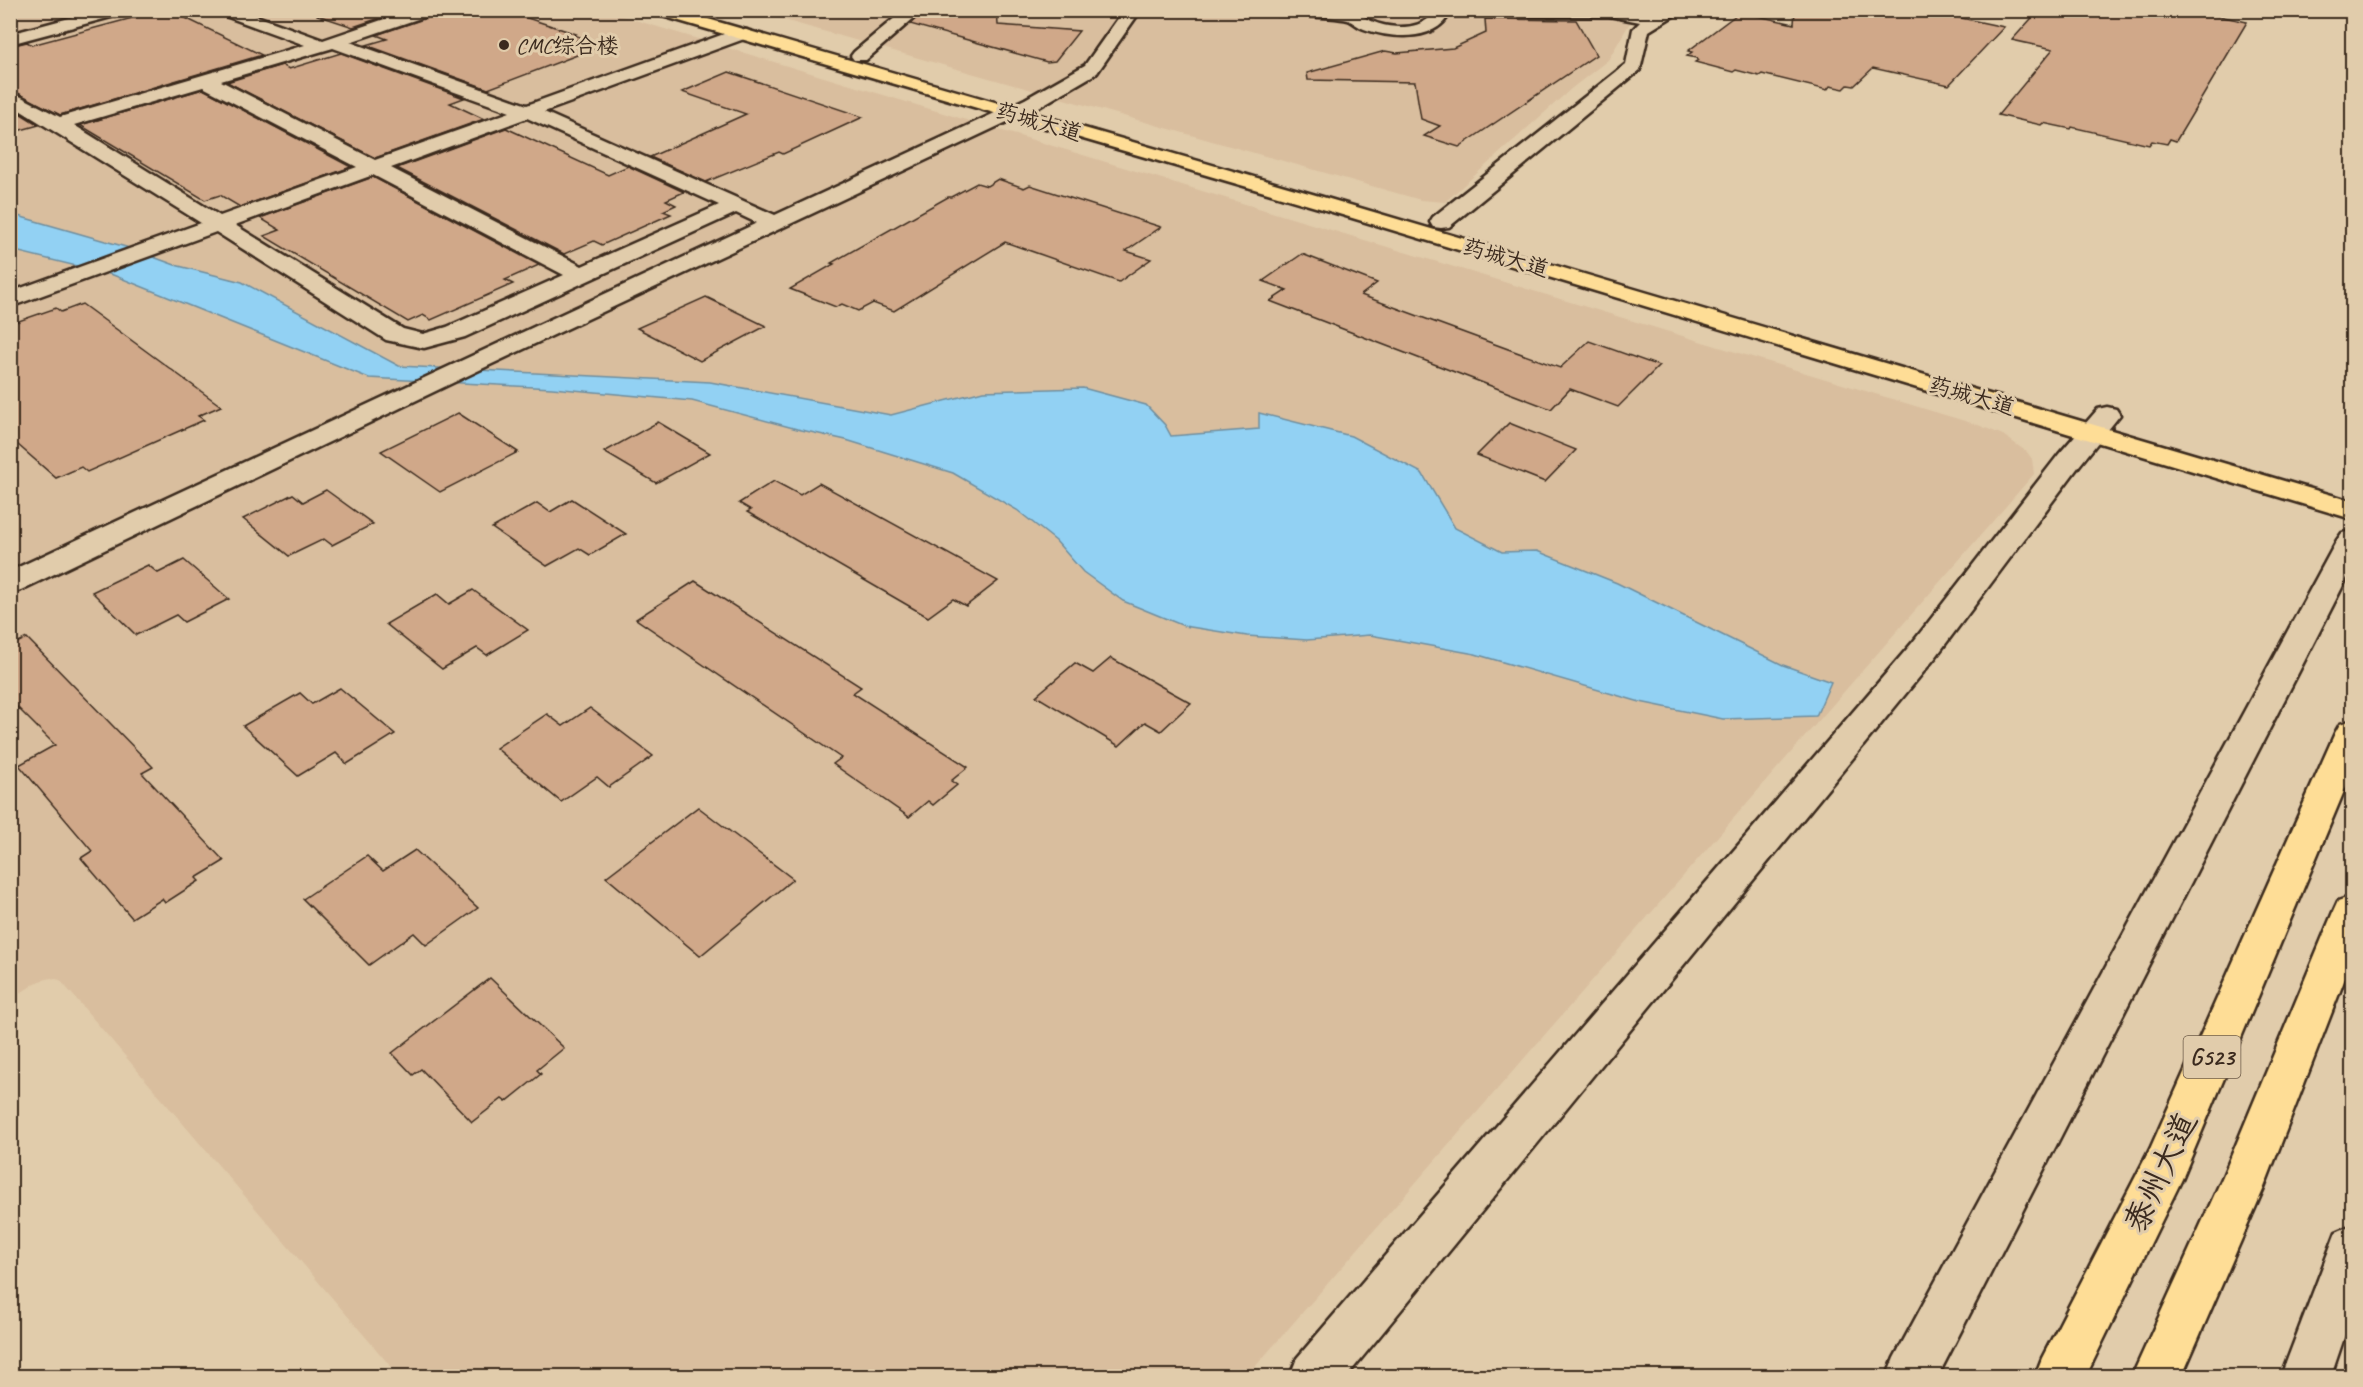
<svg xmlns="http://www.w3.org/2000/svg" width="2363" height="1387" font-family="Caveat,'LXGW WenKai TC',sans-serif">
  <rect width="100%" height="100%" fill="#e1ccab"/>
  <filter id="ink" filterUnits="userSpaceOnUse"><feTurbulence type="fractalNoise" baseFrequency=".0167" numOctaves="2"/><feDisplacementMap in="SourceGraphic" scale="12" xChannelSelector="R" yChannelSelector="G"/><feConvolveMatrix kernelMatrix="1 2 1 2 8 2 1 2 1" color-interpolation-filters="sRGB"/></filter>
  <g filter="url(#ink)">
    <g fill="#d9be9e">
      <polygon points="11,11 605,11 1978,425 2003,435 2027,452 2032,459 2034,474 1247,1376 399,1376 60,980 51,978 39,981 11,999"/>
      <polygon points="752,11 1646,11 1631,21 1608,60 1572,88 1445,202 1421,200"/>
    </g>
    <polygon fill="#92d1f3" stroke="#6f8e9e" stroke-width="1.5" points="11,214 126,247 175,265 242,282 399,366 710,382 891,415 983,391 1083,388 1146,405 1165,425 1171,436 1259,429 1259,413 1351,436 1422,473 1455,528 1502,552 1537,551 1617,583 1783,665 1831,682 1816,716 1723,719 1640,702 1475,654 1370,635 1307,640 1247,636 1184,626 1123,601 1083,572 1056,541 1017,510 953,473 846,440 797,429 692,401 552,388 369,378 113,275 11,250"/>
    <g fill="#d0a889" stroke="#3b2a1e" stroke-width="1.5">
      <polygon points="162,10 169,10 262,55 60,115 10,89 10,46 27,42 32,45"/>
      <polygon points="318,10 403,10 353,27 317,15"/>
      <polygon points="439,10 503,10 576,34 574,35 583,38 572,42 593,49 488,89 366,45 387,39 376,35 436,15"/>
      <polygon points="925,10 997,10 998,25 1079,31 1055,61 1047,62 910,24"/>
      <polygon points="1795,10 1957,10 1952,16 2004,27 1949,85 1873,68 1854,86 1848,85 1844,89 1830,86 1827,90 1762,74 1759,76 1736,70 1733,72 1695,62 1698,60 1697,58 1687,56 1692,52 1688,51 1740,12 1794,24"/>
      <polygon points="2039,10 2191,10 2247,22 2176,141 2170,139 2167,144 2152,141 2149,145 2072,127 2071,129 2043,123 2041,125 1998,115 2053,49 2012,40"/>
      <polygon points="1485,19 1576,20 1596,55 1459,147 1424,136 1440,126 1421,119 1415,82 1308,80 1307,73 1385,51 1397,53 1453,48 1486,33"/>
      <polygon points="341,53 464,98 450,103 484,119 375,158 227,82 282,65 289,69"/>
      <polygon points="729,72 863,117 783,154 779,152 706,182 650,157 746,114 682,92"/>
      <polygon points="203,89 351,167 240,207 220,195 205,200 80,125"/>
      <polygon points="10,107 39,125 10,133"/>
      <polygon points="506,128 608,175 628,166 684,192 666,200 676,205 663,211 671,214 602,245 594,241 564,254 397,168"/>
      <polygon points="373,177 539,265 505,280 513,284 431,320 423,315 408,322 264,236 280,230 260,218"/>
      <polygon points="998,179 1024,188 1030,185 1161,227 1126,251 1151,259 1119,282 1005,242 894,311 873,303 858,311 842,304 836,307 790,289 834,264 831,263 948,197 951,197 977,183 987,186"/>
      <polygon points="1302,254 1377,283 1361,295 1560,368 1589,341 1659,366 1618,407 1570,389 1551,409 1270,301 1287,290 1263,281"/>
      <polygon points="706,297 766,326 700,361 637,328"/>
      <polygon points="82,304 221,406 198,416 204,420 87,472 81,467 56,478 10,438 10,324 56,308 61,312"/>
      <polygon points="458,413 518,452 440,492 381,451"/>
      <polygon points="658,422 710,453 656,483 604,452"/>
      <polygon points="1509,423 1576,450 1545,482 1477,455"/>
      <polygon points="774,481 800,495 819,483 998,581 966,606 953,599 928,617 747,512 751,510 739,503"/>
      <polygon points="326,490 373,524 332,545 324,539 289,556 243,519 293,494 303,502"/>
      <polygon points="572,499 626,534 590,555 579,548 547,566 492,528 537,503 550,512"/>
      <polygon points="184,560 229,599 184,622 176,615 136,635 92,592 148,565 158,573"/>
      <polygon points="695,581 861,687 853,693 968,767 951,781 957,785 933,805 928,801 909,817 833,764 841,758 636,619"/>
      <polygon points="473,590 528,630 487,655 477,648 442,669 386,624 437,594 449,604"/>
      <polygon points="27,638 153,767 142,773 224,861 196,878 199,881 165,903 162,899 132,918 81,858 92,851 19,765 55,745 10,700 10,646"/>
      <polygon points="1111,658 1171,692 1191,703 1161,731 1145,722 1119,746 1036,696 1075,663 1093,673"/>
      <polygon points="340,688 395,734 347,764 336,753 298,776 243,726 300,693 312,704"/>
      <polygon points="590,708 653,756 609,787 597,777 561,802 496,748 547,714 563,726"/>
      <polygon points="698,807 793,879 700,956 606,877"/>
      <polygon points="415,850 478,908 426,945 414,933 369,965 303,899 367,856 383,871"/>
      <polygon points="490,978 564,1048 537,1070 541,1074 506,1102 502,1099 472,1122 421,1069 413,1075 392,1053"/>
    </g>
    <g fill="none" stroke-linecap="round" stroke-linejoin="round">
      <g stroke="#3b2a1e" stroke-width="5">
        <g id="minor">
          <polygon points="99,10 128,10 126,13 10,44 10,34"/>
          <path d="M215,10H240L323,40L411,10H437L435,13L350,42L527,105L735,30H747L749,34L747,38L544,112L775,215L1025,99L1085,65L1124,10H1141L1097,73L1039,107L492,364L21,590L10,593V571L757,223L736,213L465,337L424,348L386,340L216,232L10,307V292L201,223L10,104V91L60,117L305,45L217,13ZM333,48L510,112L375,160L221,81ZM203,87L357,167L220,216L74,125ZM527,118L719,205L582,266L391,168ZM373,175L564,275L447,327L423,334L403,329L235,225Z"/>
          <polygon points="904,10 923,10 866,60 854,60 851,56 854,52"/>
          <path d="M1269,10H1362L1361,15C1378,28 1414,33 1430,17L1427,10H1632C1650,14 1664,10 1683,10L1649,31L1640,70L1449,227L1441,228L1433,227L1430,222L1433,217L1626,64L1633,29L1640,22L1609,16H1446L1447,18C1430,42 1389,38 1364,29C1358,27 1353,22 1348,20C1333,16 1294,16 1277,15Z"/>
          <polygon points="2107,407 2116,409 2120,415 2079,466 1935,658 1347,1376 1290,1376 1297,1358 1913,642 2059,454 2098,409"/>
          <polygon points="2352,531 2352,568 1938,1376 1887,1376 1894,1358 2337,540 2342,533"/>
          <polygon points="2352,1225 2352,1314 2331,1376 2281,1376 2336,1232"/>
        </g>
      </g>
      <g stroke="#3b2a1e" stroke-width="5">
        <polygon id="major" points="650,10 677,10 1333,200 2352,501 2352,519 1319,208 652,13"/>
      </g>
      <g stroke="#3b2a1e" stroke-width="5">
        <g id="highway">
          <polygon points="2352,720 2352,772 2182,1179 2086,1376 2035,1376 2042,1358 2150,1149 2335,733 2340,724"/>
          <polygon points="2352,896 2352,960 2263,1190 2182,1376 2132,1376 2223,1176 2333,912 2338,901"/>
        </g>
      </g>
      <use href="#minor" fill="#e1ccab" fill-rule="evenodd"/>
      <use href="#major" fill="#fedd96" fill-rule="evenodd"/>
      <use href="#highway" fill="#fedd96" fill-rule="evenodd"/>
    </g>
  </g>
  <circle fill="#3b2a1e" stroke="#e1ccab" stroke-width="2" cx="504" cy="45" r="6"/>
  <g text-anchor="middle" stroke-width="6" stroke-linejoin="round" paint-order="stroke">
    <g font-size="22" fill="#3b2a1e" stroke="#e1ccab" text-anchor="start">
      <text x="516" y="53">CMC综合楼</text>
    </g>
    <g font-size="22" fill="#3b2a1e" stroke="#e1ccab">
      <text transform="translate(1039 121) rotate(16)" y="8">药城大道</text>
      <text transform="translate(1506 257) rotate(16)" y="8">药城大道</text>
      <text transform="translate(1972 395) rotate(16)" y="8">药城大道</text>
    </g>
    <rect fill="#e1ccab" stroke="#6d5b48" stroke-width="1.5" x="2183.5" y="1036" width="57" height="42" rx="4.5"/>
    <g font-size="24" font-weight="bold" fill="#3b2a1e">
      <text x="2212" y="1065">G523</text>
    </g>
    <g font-size="32" fill="#3b2a1e" stroke="#e1ccab">
      <text transform="translate(2160 1172) rotate(-65)" y="11">泰州大道</text>
    </g>
  </g>
  <rect width="2363" height="1387" fill="none" stroke="#e1ccab" stroke-width="36"/>
  <rect x="18" y="18" width="2327" height="1351" fill="none" stroke="#3b2a1e" stroke-width="2" filter="url(#ink)"/>
</svg>
